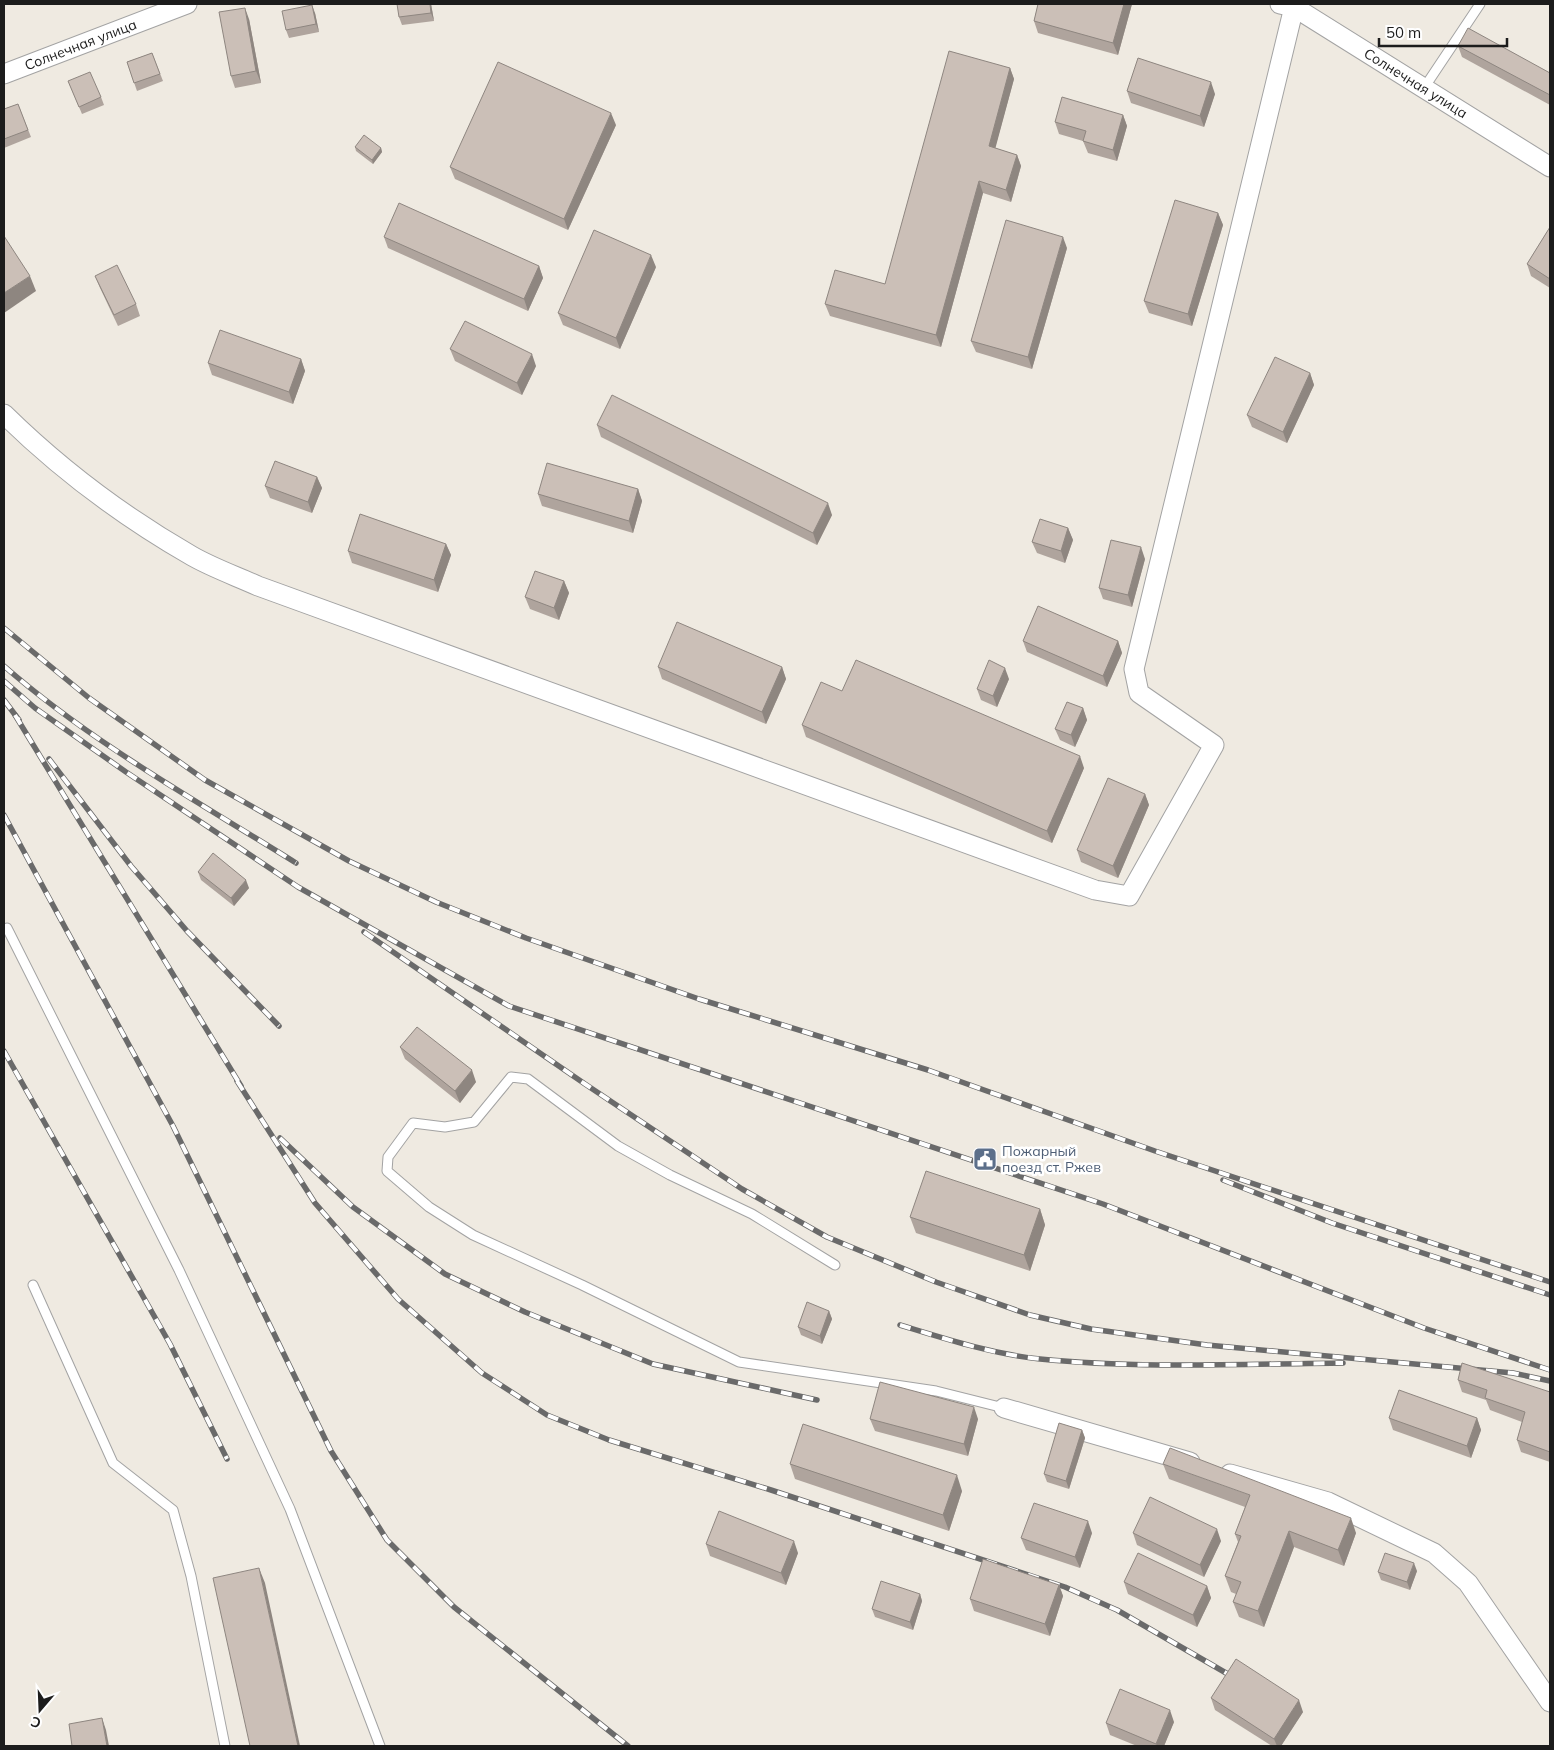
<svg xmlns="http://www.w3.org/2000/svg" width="1554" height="1750" font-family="Mulish,sans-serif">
  <rect width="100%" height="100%" fill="#efeae1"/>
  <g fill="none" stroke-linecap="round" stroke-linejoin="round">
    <g stroke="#a3a3a3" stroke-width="11">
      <g id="lane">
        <polyline points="1424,88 1480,4"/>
        <polyline points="7,928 179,1270 290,1509 380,1746"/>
        <polyline points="835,1265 752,1214 670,1175 618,1146 528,1079 511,1077 474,1122 445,1127 413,1123 388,1157 387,1171 429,1207 473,1235 582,1285 739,1362 936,1391 1004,1408"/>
        <polyline points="33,1285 113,1463 173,1510 191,1576 225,1746"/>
      </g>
    </g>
    <g stroke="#a3a3a3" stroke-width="21">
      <g id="street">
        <path id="s1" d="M1280,4L1294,7L1550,167"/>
        <path id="s2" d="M4,74L187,4"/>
        <path d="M4,414C60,469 124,517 192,556C213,568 236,576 258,586L1095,890L1129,896L1214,745L1139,693L1134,669L1294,7"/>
        <polyline points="1004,1408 1190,1462"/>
        <polyline points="1230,1474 1328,1502 1434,1553 1468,1583 1550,1702"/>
      </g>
    </g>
    <use href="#lane" stroke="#fff" stroke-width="9"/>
    <use href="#street" stroke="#fff" stroke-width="19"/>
    <g stroke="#6a6a6a" stroke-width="5.5">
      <g id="rail">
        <polyline points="4,628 89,698 205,780 349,861 436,902 526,938 699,999 928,1070 1155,1151 1550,1282"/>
        <path d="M4,666C92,743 197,801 296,863"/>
        <polyline points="4,681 35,708 126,772 298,887 509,1006 1103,1204 1424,1328 1550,1370"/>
        <polyline points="4,700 19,720"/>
        <polyline points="15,715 241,1086"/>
        <polyline points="49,759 131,866 187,931 279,1026"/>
        <polyline points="4,815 173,1126 331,1451 387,1540 454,1607 628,1746"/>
        <polyline points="364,932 585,1084 742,1189 827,1237 936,1282 1030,1315 1091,1329 1207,1345 1513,1373 1550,1381"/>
        <polyline points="4,1051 170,1344 227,1459"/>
        <polyline points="237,1081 315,1203 398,1299 482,1373 547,1415 609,1440 771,1490 1065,1587 1117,1610 1233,1677"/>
        <polyline points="280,1138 353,1207 445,1274 525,1312 653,1364 817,1400"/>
        <polyline points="1223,1180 1332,1223 1550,1295"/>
        <path d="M900,1325C946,1339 992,1354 1040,1359C1140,1369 1242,1364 1343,1363"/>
      </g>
    </g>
    <use href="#rail" stroke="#fff" stroke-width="4" stroke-dasharray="11" stroke-linecap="butt"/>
  </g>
  <g fill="#afa49d">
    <polygon points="431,4 434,21 402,25 399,17"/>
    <polygon points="1038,4 1132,4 1118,55 1038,33 1034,21"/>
    <polygon points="315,13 319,32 289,38 286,30"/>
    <polygon points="249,19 261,83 235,88 231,76"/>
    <polygon points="1458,46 1550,73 1550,105 1462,57"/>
    <polygon points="152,53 163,81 137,91 127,62"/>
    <polygon points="1010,68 1014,79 995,148 1017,155 1021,166 1011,202 983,193 941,347 830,316 825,304 885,284"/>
    <polygon points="68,81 101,97 104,105 82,114"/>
    <polygon points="1127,91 1215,94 1204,127 1131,103"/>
    <polygon points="18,104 31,137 4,148 4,109"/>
    <polygon points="1123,115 1127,126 1117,161 1088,153 1083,141 1059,134 1055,122"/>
    <polygon points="616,125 568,230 455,179 450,167"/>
    <polygon points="355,147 381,148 382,152 373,164 356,151"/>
    <polygon points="1218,213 1223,225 1192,326 1149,313 1144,301"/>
    <polygon points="1550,227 1550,288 1531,276 1527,264"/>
    <polygon points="384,237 539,266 543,278 528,311 388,248"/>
    <polygon points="1067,248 1032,369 976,352 971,341"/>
    <polygon points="656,267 620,349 563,325 558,313"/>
    <polygon points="95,276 136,304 140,316 118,326 100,288"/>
    <polygon points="450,349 536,366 522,395 455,361"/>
    <polygon points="301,359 305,371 293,404 212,375 208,363"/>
    <polygon points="1310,373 1314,385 1287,443 1252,427 1247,415"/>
    <polygon points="597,425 832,515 817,545 601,437"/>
    <polygon points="317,477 322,488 312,513 270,498 265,486"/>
    <polygon points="638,489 642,501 633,533 542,506 538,494"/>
    <polygon points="1068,528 1073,540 1065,563 1037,553 1032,542"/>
    <polygon points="446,544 451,555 438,592 352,563 348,551"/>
    <polygon points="1145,559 1132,607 1103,599 1099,588"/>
    <polygon points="564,581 569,593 559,620 530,609 525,597"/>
    <polygon points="1023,641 1118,641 1122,653 1107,687 1027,652"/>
    <polygon points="658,667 782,667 786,679 766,724 662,679"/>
    <polygon points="1009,679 997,707 981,700 977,689"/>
    <polygon points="842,691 1084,768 1052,843 806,737 802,725"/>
    <polygon points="1083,708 1087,720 1075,747 1060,740 1055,729"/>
    <polygon points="1145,794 1149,805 1118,878 1081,862 1077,850"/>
    <polygon points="198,872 249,888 234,906 201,880"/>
    <polygon points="400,1047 476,1082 460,1103 405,1059"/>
    <polygon points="1040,1209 1045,1225 1030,1271 916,1233 910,1217"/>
    <polygon points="829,1311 832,1319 822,1344 801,1335 798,1327"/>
    <polygon points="1458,1380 1550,1392 1550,1462 1521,1452 1517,1440 1522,1422 1490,1410 1486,1400 1462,1392"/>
    <polygon points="1389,1418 1477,1418 1481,1430 1471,1458 1393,1430"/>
    <polygon points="870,1419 978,1419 968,1456 875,1431"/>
    <polygon points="1082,1430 1085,1438 1069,1489 1047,1482 1044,1474"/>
    <polygon points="790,1464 962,1491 949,1531 795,1479"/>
    <polygon points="1163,1464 1356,1533 1344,1566 1294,1547 1264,1627 1239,1617 1233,1602 1236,1594 1231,1592 1225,1576 1238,1542 1235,1534 1245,1507 1169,1479"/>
    <polygon points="1092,1533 1080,1568 1026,1550 1021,1538"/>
    <polygon points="1133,1533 1221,1541 1204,1577 1137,1545"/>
    <polygon points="706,1544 798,1553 786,1585 710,1556"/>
    <polygon points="1417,1571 1410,1590 1381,1580 1378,1572"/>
    <polygon points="1124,1582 1207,1586 1211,1598 1197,1627 1128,1594"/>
    <polygon points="1059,1585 1063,1596 1050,1636 974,1611 970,1599"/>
    <polygon points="920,1594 922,1601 913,1630 875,1617 872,1609"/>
    <polygon points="1211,1698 1303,1712 1281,1746 1272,1746 1215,1710"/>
    <polygon points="1174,1722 1164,1746 1137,1746 1110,1735 1106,1723"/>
  </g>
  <g fill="#8e8680">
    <polygon points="430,4 431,4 434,21 431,13"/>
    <polygon points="1124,4 1132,4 1118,55 1113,43"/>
    <polygon points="312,5 315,13 319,32 316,24"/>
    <polygon points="245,8 249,19 261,83 256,71"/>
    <polygon points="1010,68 1014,79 993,157 989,146"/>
    <polygon points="1211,82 1215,94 1204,127 1200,116"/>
    <polygon points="611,113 616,125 568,230 564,219"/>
    <polygon points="1123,115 1127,126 1117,161 1113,150"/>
    <polygon points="381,148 382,152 373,164 372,160"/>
    <polygon points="1017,155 1021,166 1011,202 1006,190"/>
    <polygon points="979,181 983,193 941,347 936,335"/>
    <polygon points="1218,213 1223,225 1192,326 1188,314"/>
    <polygon points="1063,237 1067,248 1032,369 1028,357"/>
    <polygon points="651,255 656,267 620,349 616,338"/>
    <polygon points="539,266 543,278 528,311 524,299"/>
    <polygon points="30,276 36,291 4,313 4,293"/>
    <polygon points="532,354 536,366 522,395 517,383"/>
    <polygon points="301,359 305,371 293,404 289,392"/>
    <polygon points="1310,373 1314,385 1287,443 1283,432"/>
    <polygon points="317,477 322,488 312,513 308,502"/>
    <polygon points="638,489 642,501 633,533 629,521"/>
    <polygon points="828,503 832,515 817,545 813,533"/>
    <polygon points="1068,528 1073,540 1065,563 1061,551"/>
    <polygon points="446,544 451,555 438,592 434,580"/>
    <polygon points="1141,547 1145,559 1132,607 1128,595"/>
    <polygon points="564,581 569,593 559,620 554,608"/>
    <polygon points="1118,641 1122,653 1107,687 1103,676"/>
    <polygon points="782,667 786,679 766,724 762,712"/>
    <polygon points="1005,668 1009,679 997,707 993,696"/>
    <polygon points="1083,708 1087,720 1075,747 1071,735"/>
    <polygon points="1080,756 1084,768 1052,843 1047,831"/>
    <polygon points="1145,794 1149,805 1118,878 1113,866"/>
    <polygon points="246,880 249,888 234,906 231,898"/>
    <polygon points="472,1070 476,1082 460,1103 455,1091"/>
    <polygon points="1040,1209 1045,1225 1030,1271 1024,1255"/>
    <polygon points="829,1311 832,1319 822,1344 820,1336"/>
    <polygon points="974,1407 978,1419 968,1456 964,1444"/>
    <polygon points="1477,1418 1481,1430 1471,1458 1467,1446"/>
    <polygon points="1082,1430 1085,1438 1069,1489 1066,1481"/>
    <polygon points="957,1475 962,1491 949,1531 943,1515"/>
    <polygon points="1351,1518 1356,1533 1344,1566 1338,1550"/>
    <polygon points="1088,1521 1092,1533 1080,1568 1075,1557"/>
    <polygon points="1217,1529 1221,1541 1204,1577 1200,1565"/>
    <polygon points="1289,1531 1294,1547 1264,1627 1258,1611"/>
    <polygon points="794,1541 798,1553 786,1585 781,1573"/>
    <polygon points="1414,1563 1417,1571 1410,1590 1407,1582"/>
    <polygon points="259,1568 265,1583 300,1746 298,1746"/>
    <polygon points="1059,1585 1063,1596 1050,1636 1045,1624"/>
    <polygon points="1207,1586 1211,1598 1197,1627 1193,1615"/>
    <polygon points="920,1594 922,1601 913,1630 910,1622"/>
    <polygon points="1299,1700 1303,1712 1281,1746 1277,1746 1274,1739"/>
    <polygon points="1170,1710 1174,1722 1164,1746 1157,1746 1156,1744"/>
    <polygon points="102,1718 106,1730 109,1746 107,1746"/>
  </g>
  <g fill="#cbbfb7" stroke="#8e8680">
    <polygon points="397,4 430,4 431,13 399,17"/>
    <polygon points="1038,4 1124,4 1113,43 1034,21"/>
    <polygon points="312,5 316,24 286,30 282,11"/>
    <polygon points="245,8 256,71 231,76 219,12"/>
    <polygon points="1468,28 1550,73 1550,95 1458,46"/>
    <polygon points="949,51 1010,68 989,146 1017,155 1006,190 979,181 936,335 825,304 835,270 885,284"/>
    <polygon points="152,53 160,74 134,83 127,62"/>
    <polygon points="1138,58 1211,82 1200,116 1127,91"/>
    <polygon points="498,62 611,113 564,219 450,167"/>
    <polygon points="90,72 101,97 79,107 68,81"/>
    <polygon points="1062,97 1123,115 1113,150 1083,141 1086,131 1055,122"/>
    <polygon points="18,104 28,130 4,139 4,109"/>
    <polygon points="364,135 381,148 372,160 355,147"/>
    <polygon points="1175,200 1218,213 1188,314 1144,301"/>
    <polygon points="399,203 539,266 524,299 384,237"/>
    <polygon points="1006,220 1063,237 1028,357 971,341"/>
    <polygon points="1550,227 1550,279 1527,264"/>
    <polygon points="594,230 651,255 616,338 558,313"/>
    <polygon points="4,236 30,276 4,293"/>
    <polygon points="117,265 136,304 114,315 95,276"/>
    <polygon points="465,321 532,354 517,383 450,349"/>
    <polygon points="220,330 301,359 289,392 208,363"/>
    <polygon points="1275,357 1310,373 1283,432 1247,415"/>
    <polygon points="612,395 828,503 813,533 597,425"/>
    <polygon points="275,461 317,477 308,502 265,486"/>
    <polygon points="547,463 638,489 629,521 538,494"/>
    <polygon points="360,514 446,544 434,580 348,551"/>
    <polygon points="1040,519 1068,528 1061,551 1032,542"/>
    <polygon points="1111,540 1141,547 1128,595 1099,588"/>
    <polygon points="535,571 564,581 554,608 525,597"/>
    <polygon points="1038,606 1118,641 1103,676 1023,641"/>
    <polygon points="677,622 782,667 762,712 658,667"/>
    <polygon points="856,660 1080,756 1047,831 802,725 821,682 842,691"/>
    <polygon points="989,660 1005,668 993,696 977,689"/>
    <polygon points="1067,702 1083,708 1071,735 1055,729"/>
    <polygon points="1108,778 1145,794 1113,866 1077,850"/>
    <polygon points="213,853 246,880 231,898 198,872"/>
    <polygon points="417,1027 472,1070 455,1091 400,1047"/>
    <polygon points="926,1171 1040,1209 1024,1255 910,1217"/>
    <polygon points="807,1302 829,1311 820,1336 798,1327"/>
    <polygon points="1462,1363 1550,1392 1550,1452 1517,1440 1525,1412 1485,1398 1487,1390 1458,1380"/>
    <polygon points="880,1382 974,1407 964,1444 870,1419"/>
    <polygon points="1399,1390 1477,1418 1467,1446 1389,1418"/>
    <polygon points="1059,1423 1082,1430 1066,1481 1044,1474"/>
    <polygon points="803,1424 957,1475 943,1515 790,1464"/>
    <polygon points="1170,1448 1351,1518 1338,1550 1289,1531 1258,1611 1233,1602 1241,1582 1225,1576 1241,1536 1235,1534 1250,1495 1163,1464"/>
    <polygon points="1150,1497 1217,1529 1200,1565 1133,1533"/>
    <polygon points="1034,1503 1088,1521 1075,1557 1021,1538"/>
    <polygon points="719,1511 794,1541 781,1573 706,1544"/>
    <polygon points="1138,1553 1207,1586 1193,1615 1124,1582"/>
    <polygon points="1385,1553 1414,1563 1407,1582 1378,1572"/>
    <polygon points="983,1559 1059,1585 1045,1624 970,1599"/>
    <polygon points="259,1568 298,1746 250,1746 213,1578"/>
    <polygon points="881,1581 920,1594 910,1622 872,1609"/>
    <polygon points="1236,1659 1299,1700 1274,1739 1211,1698"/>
    <polygon points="1120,1689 1170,1710 1156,1744 1106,1723"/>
    <polygon points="102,1718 107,1746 72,1746 69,1724"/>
  </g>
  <defs>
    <g id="civic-square" transform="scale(1.25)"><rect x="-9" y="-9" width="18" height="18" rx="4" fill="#5c6f8a" stroke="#fff"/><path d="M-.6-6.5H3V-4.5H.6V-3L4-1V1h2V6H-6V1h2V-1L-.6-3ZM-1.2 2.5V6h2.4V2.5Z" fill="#fff"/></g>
  </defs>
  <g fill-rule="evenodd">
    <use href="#civic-square" x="985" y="1159"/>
  </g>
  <g text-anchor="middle" stroke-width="5" stroke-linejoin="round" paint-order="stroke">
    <g font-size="14" fill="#1c1c1c" stroke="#fff">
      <text dy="5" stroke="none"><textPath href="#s2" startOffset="82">Солнечная улица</textPath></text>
      <text dy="5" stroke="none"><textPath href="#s1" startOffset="158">Солнечная улица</textPath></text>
    </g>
    <g font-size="14" fill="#4e5e75" stroke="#fff" text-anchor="start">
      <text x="1002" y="1156">Пожарный<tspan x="1002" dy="16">поезд ст. Ржев</tspan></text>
    </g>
  </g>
  <rect width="1554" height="1750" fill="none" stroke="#1c1c1c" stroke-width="10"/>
  <g transform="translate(40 1710) rotate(199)" stroke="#ffffff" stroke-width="4" paint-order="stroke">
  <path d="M0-4L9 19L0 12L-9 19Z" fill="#1c1c1c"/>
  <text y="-8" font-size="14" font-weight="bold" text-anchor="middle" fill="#1c1c1c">С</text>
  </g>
  <path d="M1379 38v8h128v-8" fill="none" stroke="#1c1c1c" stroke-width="2.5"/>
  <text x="1386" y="38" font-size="15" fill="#1c1c1c" stroke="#ffffff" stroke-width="4" paint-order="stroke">50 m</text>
</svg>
